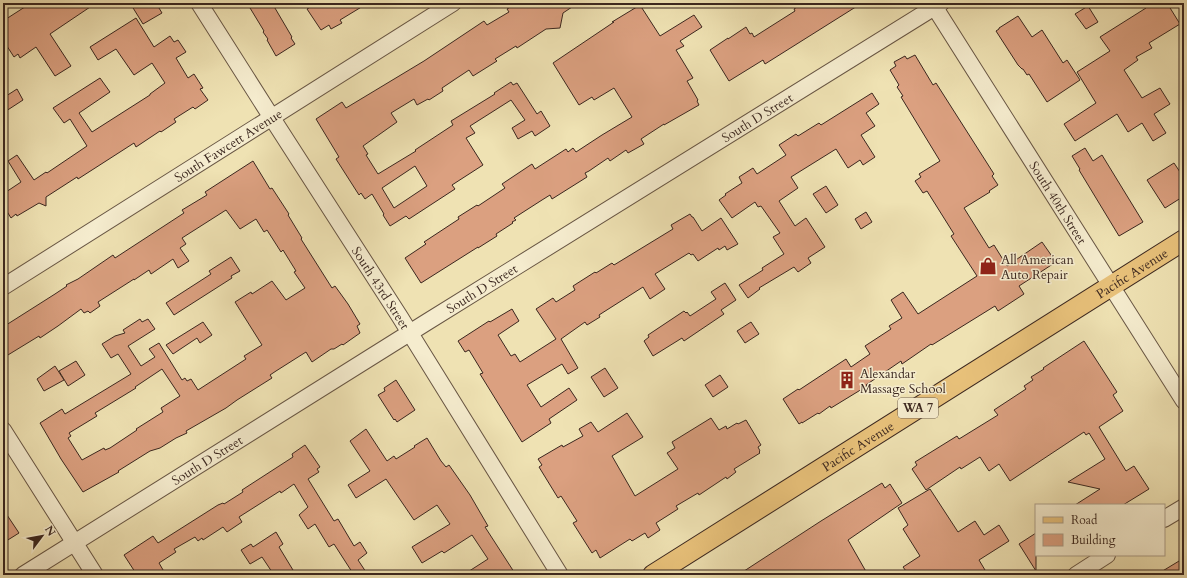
<svg xmlns="http://www.w3.org/2000/svg" width="1187" height="578" font-family="Cardo,serif">
  <rect width="100%" height="100%" fill="#efe2b3"/>
  <filter id="stains"><feTurbulence type="fractalNoise" baseFrequency=".005" numOctaves="4"/><feColorMatrix values="0 0 0 0 .2 0 0 0 0 .09 0 0 0 0 .02 0 0 0 .5 -.17"/></filter>
  <radialGradient id="worn" r=".72"><stop offset=".6" stop-color="#630" stop-opacity="0"/><stop offset="1" stop-color="#630" stop-opacity=".3"/></radialGradient>
  <g fill="#dba080" stroke="#3b271f" fill-rule="evenodd">
    <polygon points="31,3 96,3 50,34 71,66 55,76 36,47 20,58 18,54 14,57 3,40 3,21"/>
    <polygon points="130,3 156,3 162,13 143,24"/>
    <polygon points="247,3 272,3 292,37 291,38 295,44 276,56 267,40 268,39 263,32 264,31"/>
    <polygon points="317,3 368,3 340,20 342,23 331,29 329,25 321,30 307,9"/>
    <path d="M517,3H578L563,13L560,28L546,29L517,48L516,46L495,59L497,61L473,76L469,70L442,88L443,91L429,100L428,99L417,105L414,99L391,113L397,122L363,146L368,154L366,155L378,174L416,151L415,150L453,125L451,121L495,94L494,93L511,82L513,85L517,83L537,114L541,111L550,126L535,136L532,131L518,139L512,128L525,120L511,100L470,126L475,133L466,138L483,165L452,185L455,189L409,219L406,216L390,226L383,215L384,214L372,194L365,199L361,193L359,195L336,159L339,157L316,119L342,102L346,108L424,61L484,21L487,25L509,12L507,9ZM415,166L427,186L394,208L382,188Z"/>
    <polygon points="803,3 862,3 765,64 763,60 729,81 710,50 728,38 728,39 746,27 750,34 752,33 754,37 795,11 794,9"/>
    <polygon points="1151,3 1167,3 1180,24 1149,43 1152,48 1136,57 1138,60 1124,70 1142,98 1160,88 1170,104 1154,114 1166,133 1153,141 1142,123 1128,132 1117,114 1075,141 1064,124 1096,103 1077,72 1110,51 1100,37 1146,8 1145,7"/>
    <polygon points="640,5 660,36 694,15 702,27 680,41 684,46 676,50 693,78 687,81 698,100 697,101 699,105 664,125 664,124 641,139 644,144 628,153 626,150 610,161 608,158 589,171 585,173 587,177 552,199 550,195 542,200 514,218 516,220 512,222 513,223 496,234 497,236 478,248 478,247 421,283 405,258 426,244 424,242 459,219 458,217 477,205 478,206 505,188 502,184 532,164 535,169 566,149 568,152 573,148 576,152 602,135 632,117 614,88 594,100 592,97 579,105 553,63 614,22 612,22"/>
    <polygon points="1088,6 1098,22 1086,29 1075,14"/>
    <polygon points="1018,16 1032,37 1042,30 1063,63 1067,60 1080,80 1047,102 1029,74 1027,75 1023,69 1022,69 1018,65 996,31 999,29 999,28"/>
    <polygon points="136,18 154,47 170,36 174,42 178,40 186,52 176,58 188,78 194,74 203,88 200,89 208,100 195,109 193,107 174,119 176,122 161,132 160,131 136,147 134,143 78,179 77,177 46,197 46,206 39,203 17,216 16,214 11,218 3,205 3,194 21,182 8,161 17,155 34,180 46,172 47,173 87,146 70,119 64,123 53,108 100,78 110,92 79,113 92,132 150,95 150,94 165,83 152,63 134,75 116,49 98,60 90,47"/>
    <polygon points="915,55 933,85 936,83 994,174 992,176 998,185 989,191 990,192 964,208 989,248 994,245 1007,266 1042,242 1056,262 1019,286 1024,294 998,311 995,306 932,345 931,344 902,364 901,361 866,385 867,386 831,408 830,406 819,414 818,413 802,423 802,422 799,424 783,399 798,389 799,390 846,359 851,367 870,354 865,346 891,329 889,326 902,318 891,300 903,292 918,314 977,276 951,236 954,234 927,191 923,193 915,181 921,177 919,174 940,161 901,97 903,96 897,87 899,85 890,70 896,66 894,62 905,56 907,59"/>
    <polygon points="17,89 23,100 3,113 3,98"/>
    <polygon points="872,93 879,104 866,113 875,126 861,135 875,157 863,165 860,160 848,168 836,149 791,177 798,188 779,201 795,226 806,218 825,247 808,258 811,263 798,272 794,267 759,288 760,289 748,298 739,285 763,270 762,268 784,254 773,237 780,233 761,206 758,207 755,202 732,218 719,200 726,195 725,194 742,183 739,177 753,168 757,174 786,155 779,145 796,134 798,136 819,123 821,125"/>
    <polygon points="1085,148 1093,161 1102,155 1143,222 1119,236 1079,170 1080,169 1072,156"/>
    <path d="M253,161L270,189L272,188L289,214L288,215L302,238L301,239L332,288L335,286L348,304L360,324L357,326L360,333L343,345L342,344L334,349H331L312,362L306,352L276,371L270,375L272,378L237,400L226,408L186,431L187,433L176,438L160,448L150,451L118,471L119,472L83,492L61,459L40,423L62,409L65,414L131,374L118,354L111,358L102,344L115,336L125,333L123,330L140,319L142,322L148,319L155,329L128,346L141,366L155,357L149,349L159,343L182,380L185,378L187,381L191,379L198,390L246,359L244,356L262,345L235,302L251,292L252,294L272,281L286,300L305,288L294,272L296,271L283,250L281,252L267,230L264,232L256,219L240,229L226,210L182,238L186,244L180,248L189,261L178,268L173,259L151,274L149,270L134,280V279L98,302L100,306L90,313L88,311L84,313L81,309L58,326L40,338L39,336L3,358V327L55,294L67,286L66,285L78,279L113,255L115,258L184,213L182,210L207,195L205,192ZM162,369L180,396L161,408L163,412L136,429L137,430L110,448L105,450L104,448L82,460L68,438L71,436L69,433L97,416L95,413L136,388L135,387Z"/>
    <polygon points="1174,163 1184,178 1184,196 1165,208 1147,180"/>
    <polygon points="826,186 838,205 826,213 813,194"/>
    <polygon points="866,212 872,222 861,229 855,219"/>
    <polygon points="690,214 692,217 693,217 702,231 721,218 738,244 727,250 725,246 719,250 718,248 698,261 693,254 691,255 689,253 655,274 665,289 650,299 643,287 599,315 600,317 587,325 585,322 561,339 578,368 568,374 562,364 527,385 541,407 569,388 577,400 549,419 551,423 522,442 480,374 483,373 469,350 465,352 458,341 489,321 490,322 512,309 519,321 498,335 511,356 515,354 520,362 556,339 536,309 553,298 556,302 575,290 573,286 595,272 596,273 612,263 614,265 673,229 671,225"/>
    <polygon points="231,257 240,271 231,276 232,278 174,315 166,303 211,274 209,271"/>
    <polygon points="725,283 736,300 721,310 724,314 684,341 682,338 653,356 644,341 649,337 648,335 684,311 686,313 687,312 690,316 716,299 711,292"/>
    <polygon points="203,322 212,335 200,343 197,338 173,354 166,345"/>
    <polygon points="751,322 759,334 745,343 737,331"/>
    <polygon points="1084,341 1117,392 1113,395 1123,411 1099,427 1126,471 1134,466 1149,489 1123,505 1075,505 1100,489 1068,482 1105,459 1089,433 1086,435 1084,432 1010,481 999,464 989,471 980,457 961,469 960,467 926,490 912,469 917,465 915,462 957,436 959,439 998,415 994,410 1026,389 1024,386 1033,380 1031,377 1044,369 1043,368"/>
    <polygon points="76,361 85,375 68,386 59,371"/>
    <polygon points="55,366 64,380 44,391 37,379"/>
    <polygon points="605,368 618,388 604,397 591,377"/>
    <polygon points="720,375 728,387 713,397 705,385"/>
    <polygon points="396,380 415,410 397,422 395,419 394,420 378,395 385,391 384,388"/>
    <polygon points="627,413 643,437 612,456 635,496 678,469 667,453 675,448 672,442 711,418 719,430 726,426 727,429 737,423 738,424 746,420 761,445 758,447 760,451 759,452 760,453 734,469 736,472 727,479 726,477 699,495 698,493 676,506 678,509 656,523 660,530 648,538 645,533 632,541 630,539 600,558 596,550 592,553 573,523 577,521 561,496 558,498 539,467 542,465 538,459 562,445 563,447 583,436 579,429 591,422 598,432"/>
    <polygon points="366,429 387,461 394,456 396,459 415,447 414,446 427,438 441,461 446,467 449,465 470,495 488,526 485,527 516,575 463,575 488,559 472,535 444,553 442,551 422,563 412,547 450,524 437,505 414,520 386,479 356,498 348,485 370,471 350,441"/>
    <polygon points="305,445 320,467 317,469 319,472 308,479 334,521 338,519 354,546 360,542 367,553 358,560 368,575 354,575 334,544 329,547 315,524 308,529 299,515 308,507 294,484 281,493 280,491 239,517 242,522 227,532 223,527 203,540 202,538 198,541 195,537 174,549 176,552 159,563 166,575 137,575 124,555 153,536 158,543 218,505 223,503 224,504 243,492 242,490 293,457 292,454"/>
    <polygon points="882,483 885,488 890,484 902,503 848,540 868,575 738,575 821,521"/>
    <polygon points="930,489 958,532 975,521 984,535 999,525 1009,541 979,560 988,575 909,575 903,567 920,556 903,529 908,525 898,508"/>
    <polygon points="3,509 19,533 3,543"/>
    <polygon points="276,532 283,544 279,547 296,575 274,575 262,557 250,564 241,550 251,544 253,547"/>
    <polygon points="1036,533 1036,571 1019,544"/>
    <polygon points="1184,558 1184,575 1156,575"/>
  </g>
  <g fill="none" stroke-linecap="round" stroke-linejoin="round">
    <g stroke="#685644" stroke-width="18">
      <g id="minor">
        <path id="s1" d="M199,3L272,118L400,317L560,575"/>
        <path id="s2" d="M932,3L1184,401"/>
        <path id="s3" d="M3,287L453,3"/>
        <polyline points="3,430 95,575"/>
        <polyline points="1164,519 1184,507"/>
        <path id="s4" d="M23,575L427,322L941,3"/>
        <polyline points="1076,575 1107,555"/>
      </g>
    </g>
    <g stroke="#3b271f" stroke-width="22">
      <g id="major">
        <path id="s5" d="M653,575L1184,240"/>
      </g>
    </g>
    <use href="#minor" stroke="#f5ecce" stroke-width="16"/>
    <use href="#major" stroke="#e8c17a" stroke-width="20"/>
  </g>
  <defs>
    <g id="shop-bare" transform="scale(1.38)"><path d="M-5-2.5h2.3a2.7 3.5 0 0 1 5.4 0H5L5.5 6h-11ZM-1.5-2.5h3a1.5 2.3 0 0 0-3 0Z" fill="#8f2418" stroke="#f5ecce" stroke-width="2.5" paint-order="stroke"/></g>
    <g id="building-bare" transform="scale(1.38)"><path d="M-4-6H4V6H1V3H-1V6H-4ZM-2.5-4.3h1.7v1.8h-1.7ZM.8-4.3h1.7v1.8H.8ZM-2.5-1h1.7V.8h-1.7ZM.8-1h1.7V.8H.8Z" fill="#8f2418" stroke="#f5ecce" stroke-width="2.5" paint-order="stroke"/></g>
  </defs>
  <g fill-rule="evenodd">
    <use href="#shop-bare" x="988" y="266"/>
    <use href="#building-bare" x="847" y="380"/>
  </g>
  <g text-anchor="middle" stroke-width="3" stroke-linejoin="round" paint-order="stroke">
    <rect fill="#f5ecce" stroke="#736254" stroke-width="1" x="898" y="398" width="40" height="20" rx="3"/>
    <g font-size="12" font-weight="bold" fill="#3b271f">
      <text x="918" y="412">WA 7</text>
    </g>
    <g font-size="13" fill="#3b271f" stroke="#f5ecce">
      <text dy="5" stroke="none"><textPath href="#s4" startOffset="865">South D Street</textPath></text>
      <text dy="5" stroke="none"><textPath href="#s3" startOffset="266">South Fawcett Avenue</textPath></text>
      <text dy="5" stroke="none"><textPath href="#s2" startOffset="236">South 40th Street</textPath></text>
      <text dy="5" stroke="none"><textPath href="#s5" startOffset="566">Pacific Avenue</textPath></text>
      <text dy="5" stroke="none"><textPath href="#s1" startOffset="338">South 43rd Street</textPath></text>
      <text dy="5" stroke="none"><textPath href="#s4" startOffset="541">South D Street</textPath></text>
      <text dy="5" stroke="none"><textPath href="#s5" startOffset="242">Pacific Avenue</textPath></text>
      <text dy="5" stroke="none"><textPath href="#s4" startOffset="217">South D Street</textPath></text>
    </g>
    <g font-size="13" fill="#3b271f" stroke="#f5ecce" text-anchor="start">
      <text x="1001" y="264">All American<tspan x="1001" dy="15">Auto Repair</tspan></text>
      <text x="860" y="378">Alexandar<tspan x="860" dy="15">Massage School</tspan></text>
    </g>
  </g>
  <rect width="1187" height="578" fill="none" stroke="#efe2b3" stroke-width="16"/>
  <rect x="4" y="4" width="1179" height="570" fill="none" stroke="#3b271f" stroke-width="2"/>
  <rect x="8" y="8" width="1171" height="562" fill="none" stroke="#3b271f"/>
  <rect x="1035" y="504" width="130" height="52" fill="#f5ecce" stroke="#ab9d88"/>
  <rect x="1043" y="517" width="20" height="6" fill="#e8c17a" stroke="#ab9d88"/>
  <text x="1071" y="524" font-size="12" fill="#3b271f">Road</text>
  <rect x="1043" y="534" width="20" height="12" fill="#dba080" stroke="#ab9d88"/>
  <text x="1071" y="544" font-size="12" fill="#3b271f">Building</text>
  <g transform="translate(42 536) rotate(58)" stroke="#f5ecce" stroke-width="3" paint-order="stroke">
  <path d="M0-3L7 15L0 10L-7 15Z" fill="#3b271f"/>
  <text y="-6" font-size="11" font-weight="bold" text-anchor="middle" fill="#3b271f">N</text>
  </g>
  <rect width="100%" height="100%" filter="url(#stains)"/>
  <rect width="100%" height="100%" fill="url(#worn)"/>
</svg>
